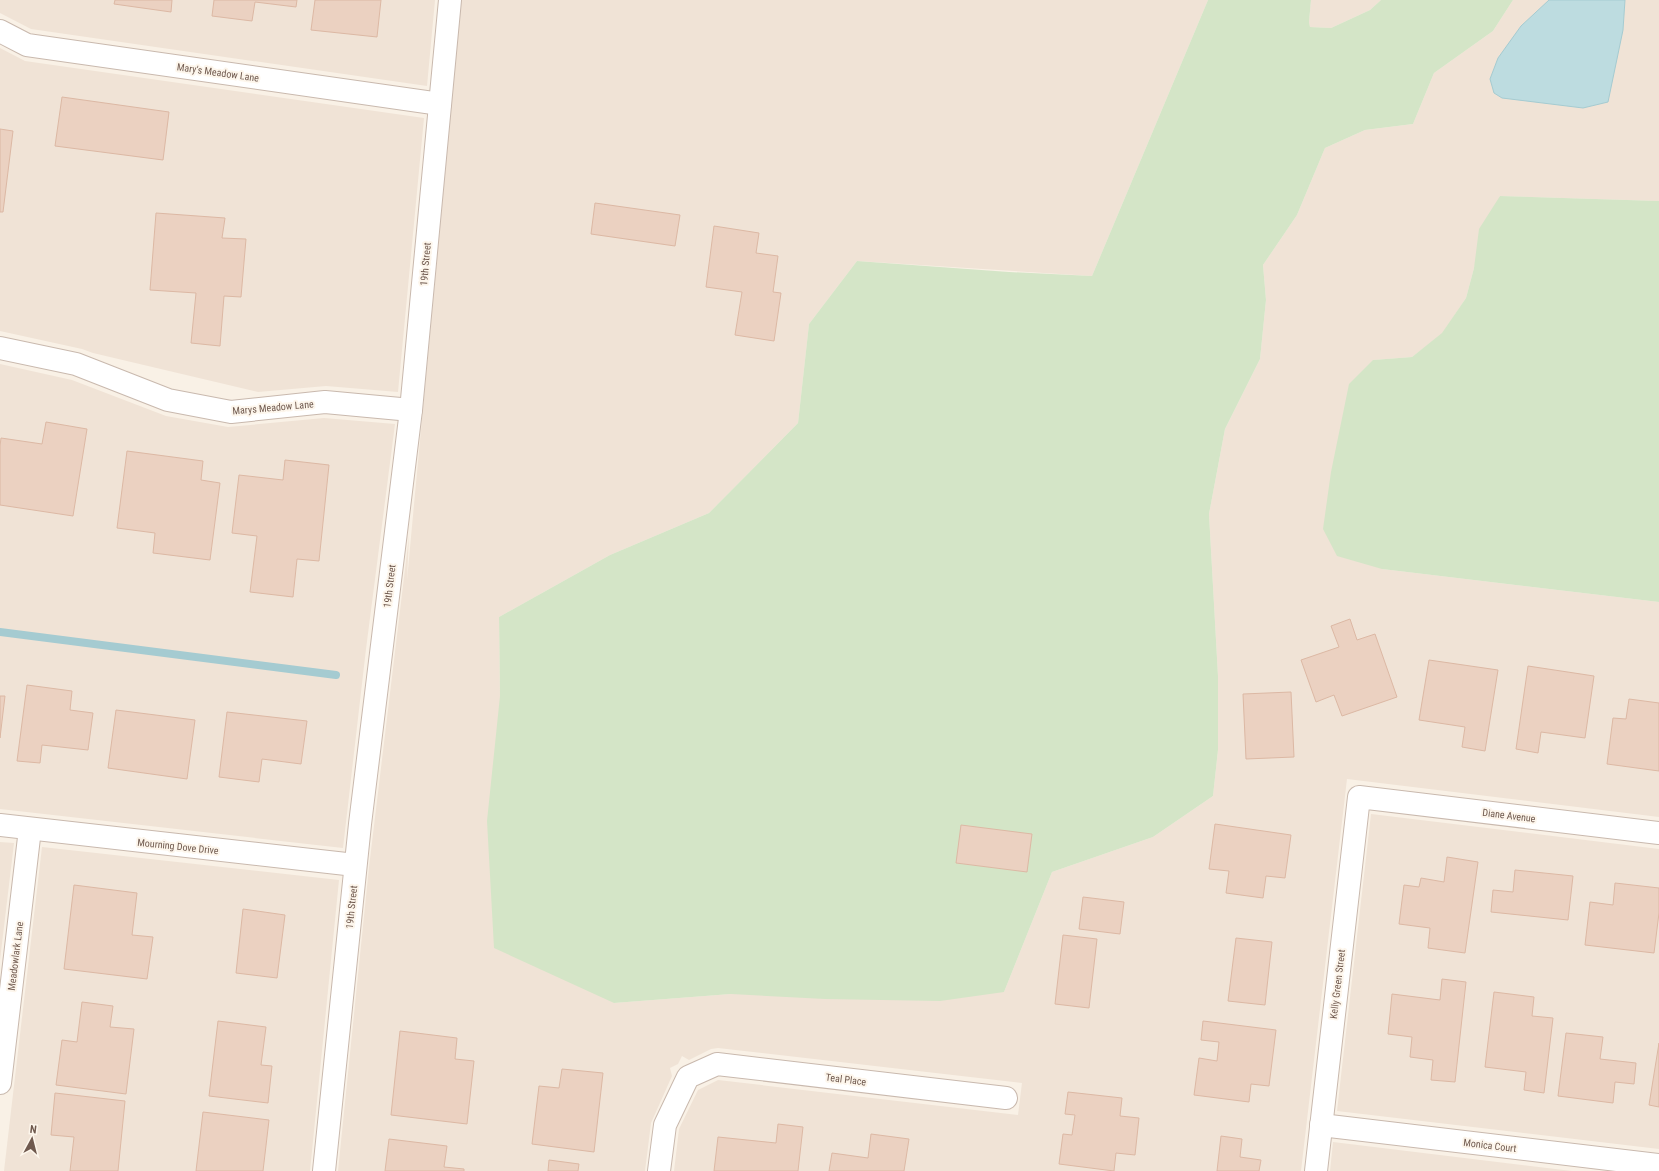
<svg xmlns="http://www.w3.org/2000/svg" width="1659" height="1171" font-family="'Roboto Condensed',sans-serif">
  <rect width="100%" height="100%" fill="#f9f1e6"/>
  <g fill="#f0e3d6">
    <polygon points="0,0 435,0 427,86 31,29 0,13"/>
    <polygon points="461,0 1208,0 1092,276 857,261 809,324 798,423 709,513 610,555 499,617 500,696 614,1003 731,994 1004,992 1052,872 1153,837 1213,796 1218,750 1218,676 1209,514 1225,429 1260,359 1266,300 1263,265 1297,215 1325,148 1365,130 1413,124 1434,73 1493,31 1513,0 1549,0 1546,4 1623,30 1625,0 1659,0 1659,201 1500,196 1474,268 1466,298 1442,334 1412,357 1373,360 1382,569 1659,602 1659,817 1347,779 1301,1171 674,1171 679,1129 698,1090 718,1080 1018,1115 1022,1083 718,1048 711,1049 689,1060 682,1056 678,1064 670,1068 672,1076 651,1123 645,1171 338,1171 369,867 409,536 407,580"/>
    <polygon points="1311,0 1381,0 1370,10 1331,28 1310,27 1309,22"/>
    <polygon points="0,48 25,61 424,118 398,392 326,386 258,392 93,353 82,349 0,331"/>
    <polygon points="0,364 72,380 166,416 228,427 324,418 395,424 366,649 343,848 0,809"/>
    <polygon points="1371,814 1659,849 1659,1149 1337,1111"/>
    <polygon points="0,842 14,843 0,960"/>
    <polygon points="42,847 339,880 310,1171 4,1171"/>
    <polygon points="1333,1142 1572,1171 1330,1171"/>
  </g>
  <g fill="#d4e5c7">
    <polygon points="1208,0 1311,0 1309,22 1310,27 1331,28 1370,10 1381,0 1513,0 1493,31 1434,73 1413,124 1365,130 1325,148 1297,215 1263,265 1266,300 1260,359 1225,429 1209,514 1218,676 1218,750 1213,796 1153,837 1052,872 1004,992 940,1001 825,999 731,994 614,1003 494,948 487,821 500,696 499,617 610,555 709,513 798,423 809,324 857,261 1009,272 1092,276"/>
    <polygon points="1500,196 1659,201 1659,602 1382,569 1337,556 1323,529 1331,472 1349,384 1373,360 1412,357 1442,333 1466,298 1474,268 1479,229"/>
  </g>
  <polygon fill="#bddce0" stroke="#a5cbd1" points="1549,0 1625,0 1623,30 1608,102 1583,108 1502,98 1494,93 1490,79 1498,58 1521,26"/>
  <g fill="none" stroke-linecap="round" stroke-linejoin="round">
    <polyline stroke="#a5cbd1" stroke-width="8" points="0,632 336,675"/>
  </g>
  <g fill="#ebd1c1" stroke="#dcb8a4">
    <polygon points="115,0 172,0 171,12 114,4"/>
    <polygon points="214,0 297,0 296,7 255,2 252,21 212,16"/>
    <polygon points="315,0 381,0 377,37 311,30"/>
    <polygon points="62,97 169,112 163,160 55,146"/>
    <polygon points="0,129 13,131 3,212 0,212"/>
    <polygon points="595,203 680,215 675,246 591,234"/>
    <polygon points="156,213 225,218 222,238 246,239 241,297 224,296 220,346 191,343 196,293 150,290"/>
    <polygon points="714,226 759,233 756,253 778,256 773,292 781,293 774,341 735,335 742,292 706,287"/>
    <polygon points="46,422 87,429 73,516 0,505 0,446 1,438 42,444"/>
    <polygon points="127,451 203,461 201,480 220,483 210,560 153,553 155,533 117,528"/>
    <polygon points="285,460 329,465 319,561 297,559 293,597 250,592 257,536 232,533 239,475 283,480"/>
    <polygon points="1350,619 1357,640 1375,634 1397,697 1342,716 1334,695 1316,702 1301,660 1339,647 1331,626"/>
    <polygon points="1429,660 1498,670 1485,751 1462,747 1465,727 1419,720"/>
    <polygon points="1528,666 1594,676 1585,738 1541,732 1538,753 1516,749"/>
    <polygon points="27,685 72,691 70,710 93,713 88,750 42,745 40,763 17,761"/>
    <polygon points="1291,692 1294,757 1246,759 1243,694"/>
    <polygon points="0,696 5,696 0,738"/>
    <polygon points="1629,699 1659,703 1659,771 1607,764 1613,718 1626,719"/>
    <polygon points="116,710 195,720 187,779 108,768"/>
    <polygon points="227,712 307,721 301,764 262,759 259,782 219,777"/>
    <polygon points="1215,824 1291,835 1285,878 1266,876 1263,898 1226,893 1229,871 1209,869"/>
    <polygon points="961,825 1032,834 1027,872 956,863"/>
    <polygon points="1447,857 1478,862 1465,953 1428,948 1430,928 1399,924 1404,885 1419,887 1421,878 1444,882"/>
    <polygon points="1515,870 1573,876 1568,920 1491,912 1493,890 1513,892"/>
    <polygon points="1615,883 1659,888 1659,913 1654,953 1585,945 1590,902 1613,905"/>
    <polygon points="74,885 137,893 132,935 153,937 147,979 64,969"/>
    <polygon points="1083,897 1124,902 1120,934 1079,929"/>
    <polygon points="243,909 285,915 277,978 236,973"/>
    <polygon points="1063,935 1097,939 1089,1008 1055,1004"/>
    <polygon points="1236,938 1272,942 1265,1005 1228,1001"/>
    <polygon points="1442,979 1466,982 1455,1082 1431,1080 1433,1060 1410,1057 1412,1037 1388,1034 1392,994 1440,1000"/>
    <polygon points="1494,992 1534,997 1532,1016 1553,1018 1544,1093 1524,1090 1526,1072 1485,1067"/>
    <polygon points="82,1002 113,1006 110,1027 134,1029 126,1094 56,1085 62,1040 77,1042"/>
    <polygon points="218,1021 266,1027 261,1065 272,1066 268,1103 209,1096"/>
    <polygon points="1203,1021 1276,1030 1269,1086 1251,1084 1249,1102 1194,1095 1199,1058 1217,1061 1219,1042 1201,1040"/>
    <polygon points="400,1031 457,1038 455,1059 474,1061 467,1124 391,1115"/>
    <polygon points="1566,1033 1603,1037 1600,1059 1636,1063 1634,1084 1615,1082 1613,1103 1558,1096"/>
    <polygon points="1659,1043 1659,1107 1649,1105"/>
    <polygon points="562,1069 603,1073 594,1152 532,1144 539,1086 559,1088"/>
    <polygon points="1068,1092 1122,1098 1120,1116 1139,1118 1135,1155 1116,1153 1114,1171 1059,1164 1063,1134 1072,1135 1075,1115 1065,1114"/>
    <polygon points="55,1093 125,1101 118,1171 70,1171 74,1137 51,1135"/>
    <polygon points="203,1112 269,1120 263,1171 196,1171"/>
    <polygon points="778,1124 803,1127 798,1171 714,1171 718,1137 776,1143"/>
    <polygon points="871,1134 909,1139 904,1171 829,1171 832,1153 868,1158"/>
    <polygon points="1221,1136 1242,1139 1240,1157 1261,1160 1259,1171 1217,1171"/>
    <polygon points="389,1139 447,1146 444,1167 464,1169 464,1171 385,1171"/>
    <polygon points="549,1160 579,1164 578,1171 548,1171"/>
  </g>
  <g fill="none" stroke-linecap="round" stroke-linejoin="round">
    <g stroke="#c9b9ae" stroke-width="24">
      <g id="minor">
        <polyline points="0,31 27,45 440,104"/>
        <polyline points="0,348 76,364 168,400 231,412 325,402 411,410"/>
        <polyline points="0,825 355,865"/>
        <polyline points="0,1083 30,829"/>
        <polyline points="1321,1125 1659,1165"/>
        <polyline points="324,1171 360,824 411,410 450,0"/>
        <polyline points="659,1171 665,1125 688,1077 717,1064 1006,1098"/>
        <polyline points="1316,1171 1359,797 1659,833"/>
      </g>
    </g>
    <use href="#minor" stroke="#fff" stroke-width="22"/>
  </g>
  <g text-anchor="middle" stroke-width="4" stroke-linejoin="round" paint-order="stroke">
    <g font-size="10" fill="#6f594e" stroke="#fdf6ec">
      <text transform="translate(218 72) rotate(8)" y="4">Mary's Meadow Lane</text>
      <text transform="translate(425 264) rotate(-85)" y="4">19th Street</text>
      <text transform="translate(273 407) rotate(-5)" y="4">Marys Meadow Lane</text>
      <text transform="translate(389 586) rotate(-83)" y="4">19th Street</text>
      <text transform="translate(1509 815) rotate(7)" y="4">Diane Avenue</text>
      <text transform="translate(178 846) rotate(6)" y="4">Mourning Dove Drive</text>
      <text transform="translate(351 907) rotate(-84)" y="4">19th Street</text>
      <text transform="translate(15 956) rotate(-83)" y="4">Meadowlark Lane</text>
      <text transform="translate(1337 984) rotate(-83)" y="4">Kelly Green Street</text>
      <text transform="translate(846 1079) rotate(7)" y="4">Teal Place</text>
      <text transform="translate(1490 1145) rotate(7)" y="4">Monica Court</text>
    </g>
  </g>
  <g transform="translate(32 1139) rotate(7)" stroke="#fdf6ec" stroke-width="3" paint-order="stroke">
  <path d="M0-3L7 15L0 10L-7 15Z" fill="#6f594e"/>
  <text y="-6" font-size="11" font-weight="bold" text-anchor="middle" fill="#6f594e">N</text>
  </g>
</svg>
